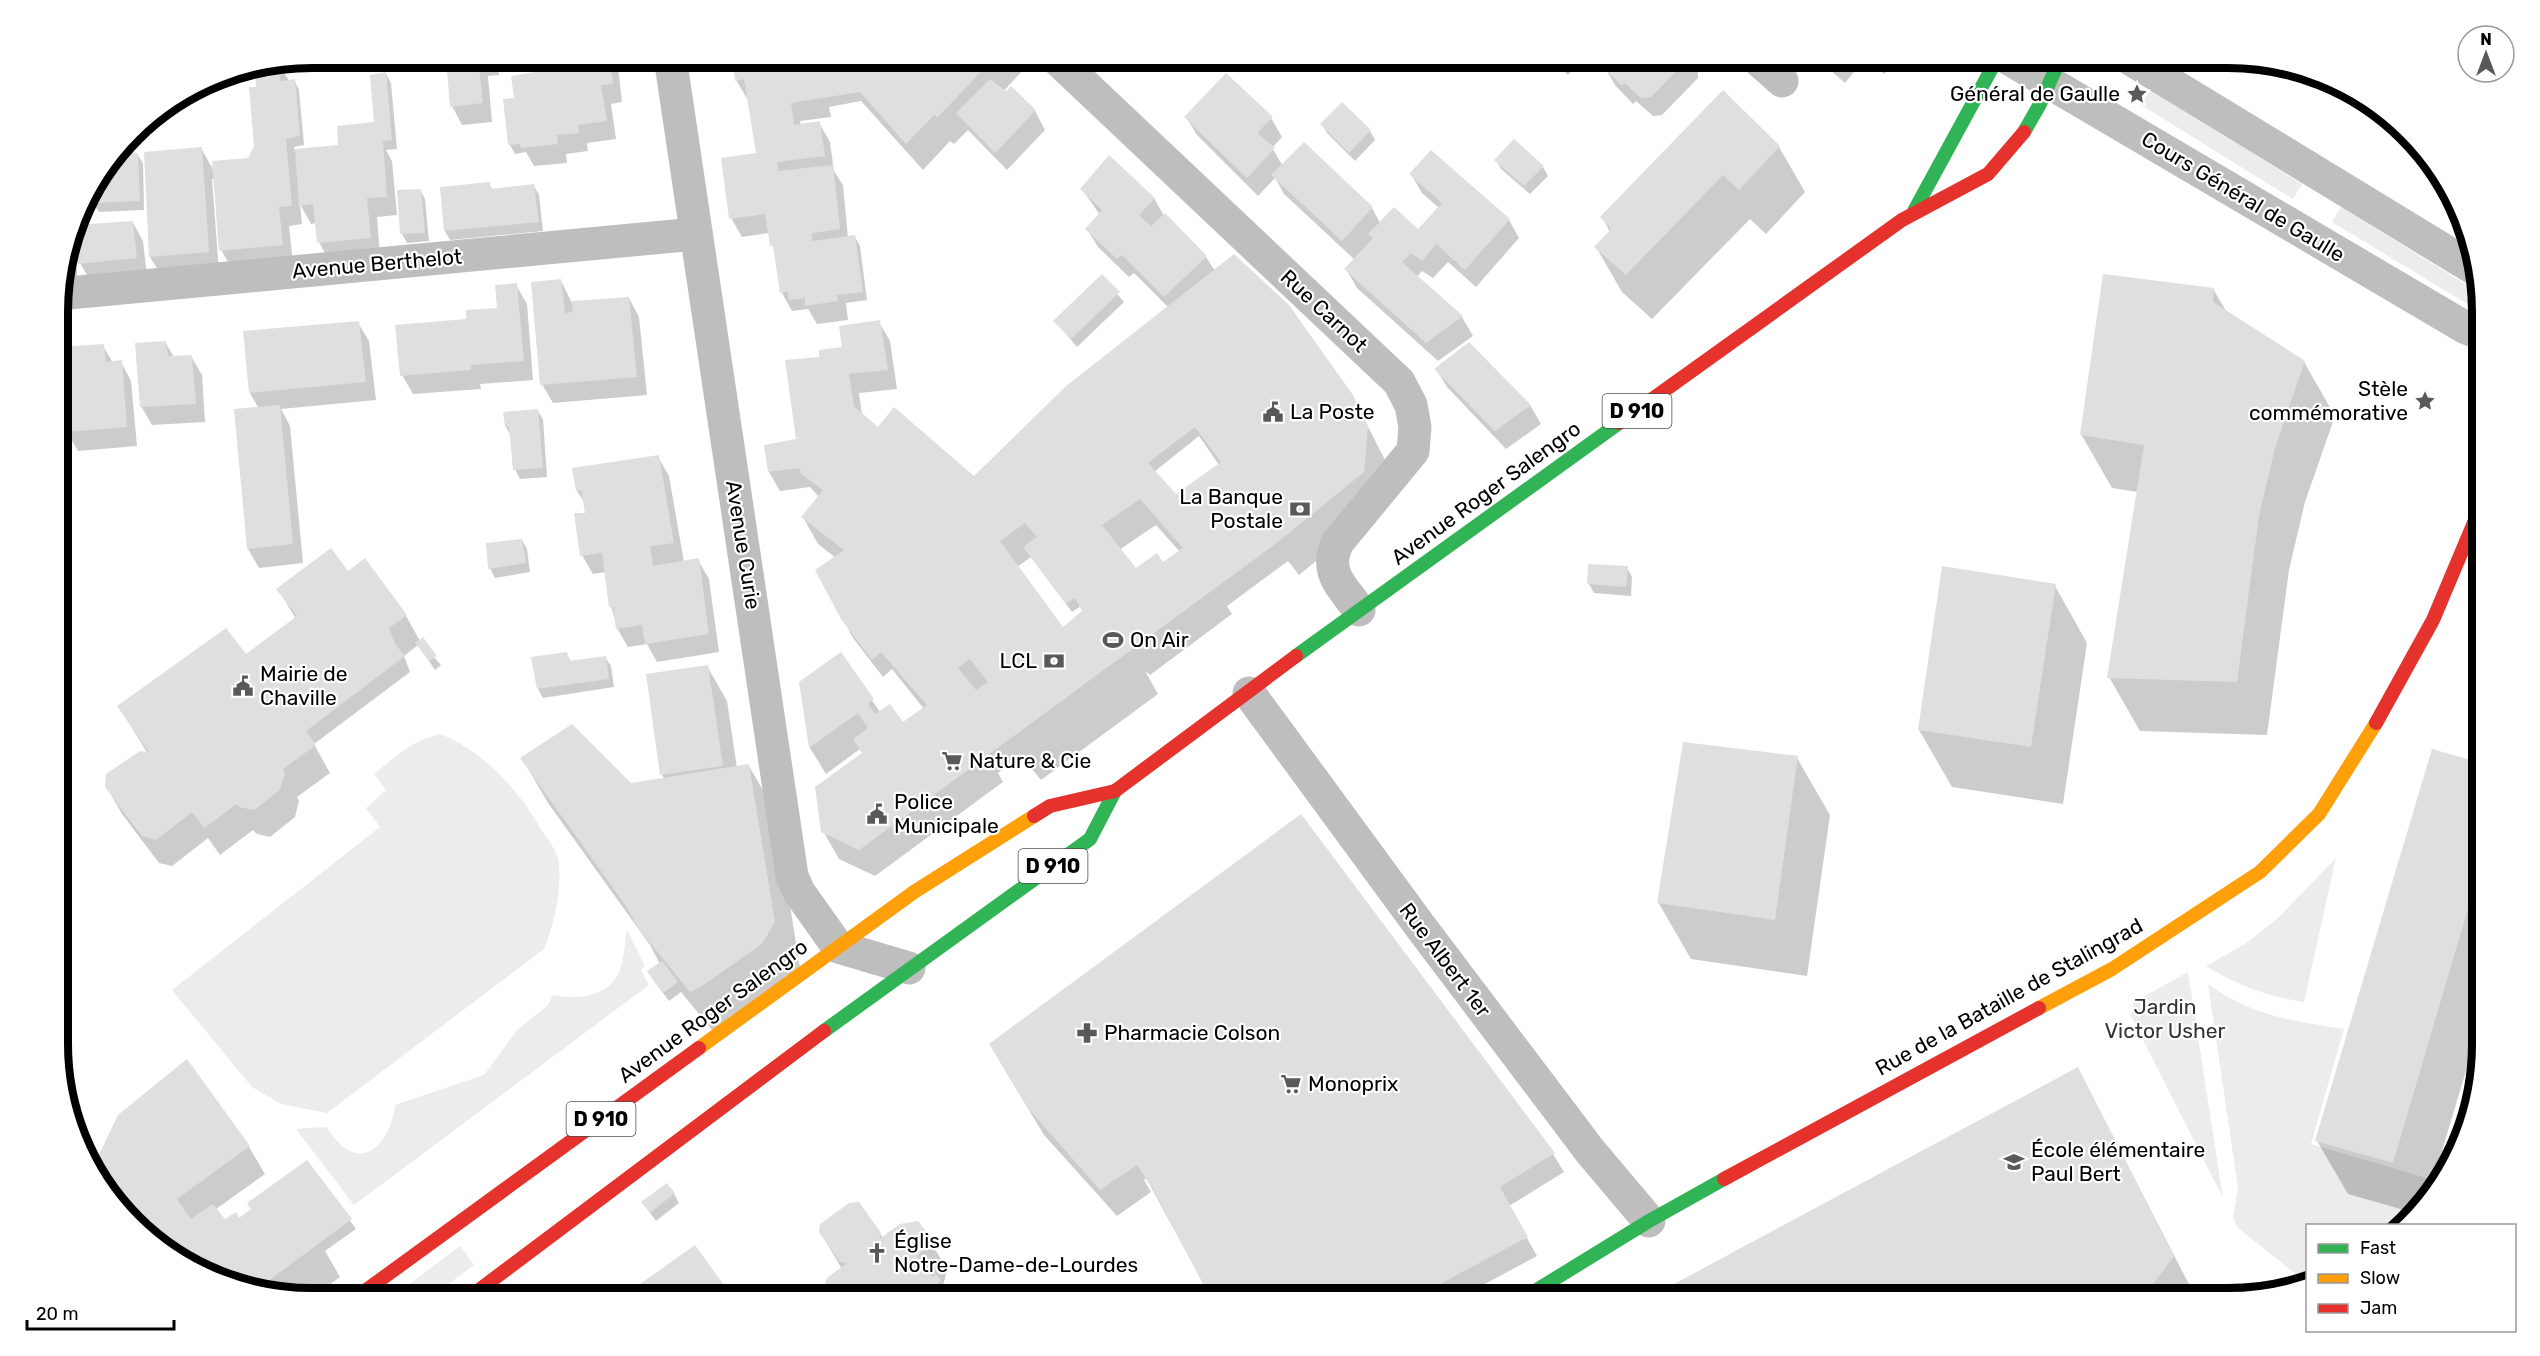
<svg xmlns="http://www.w3.org/2000/svg" width="2540" height="1356" font-family="Rubik,sans-serif">
  <rect width="100%" height="100%" fill="#fff"/>
  <g fill="#ececec">
    <polygon points="2150,90 2302,184 2293,199 2141,105"/>
    <polygon points="2341,207 2481,294 2479,311 2332,222"/>
    <path d="M440,734C486,752 521,793 544,834C549,841 556,850 558,858C563,887 555,922 544,949L327,1113L281,1104L252,1087L172,990L380,827L366,808L386,790L374,774C395,757 413,740 440,734Z"/>
    <path d="M2336,858L2304,1002C2268,997 2237,985 2206,966L2245,944L2277,919Z"/>
    <path d="M627,930L645,966L641,970L649,985L354,1205L296,1129L326,1127C331,1133 335,1140 341,1145C371,1171 393,1131 395,1105L484,1075L517,1030L548,1005L553,995C578,1000 612,997 621,967C624,956 625,942 627,930Z"/>
    <polygon points="2188,972 2223,1198 2131,1016 2134,1002"/>
    <path d="M2208,984C2254,1017 2290,1020 2344,1029L2311,1144L2440,1182L2420,1212L2405,1225L2308,1226L2307,1283L2237,1227L2233,1217L2238,1188Z"/>
    <polygon points="460,1246 474,1265 428,1299 390,1299"/>
  </g>
  <g fill="#0003" fill-rule="evenodd">
    <polygon points="448,57 497,57 499,75 488,76 492,122 462,125 452,106"/>
    <polygon points="559,57 619,57 617,57 622,102 611,104 616,139 587,143 588,151 566,154 567,163 534,166 526,152 515,154 510,145 516,99 560,69"/>
    <polygon points="733,57 819,57 822,71 841,73 856,57 1017,57 1024,69 1002,93 1035,111 1045,130 1007,170 968,130 954,144 950,141 923,170 861,101 829,107 831,117 800,121 801,125 819,123 830,142 834,171 843,185 848,238 855,237 860,246 867,300 846,303 848,320 817,324 808,309 792,311 782,293 776,253 769,233 742,237 731,218 758,155 748,100 736,80"/>
    <polygon points="1549,57 1691,57 1698,70 1698,78 1662,115 1653,116 1636,101 1633,104 1615,85 1603,64 1596,71 1583,59 1568,75"/>
    <polygon points="1815,57 1899,57 1884,74 1865,58 1845,83"/>
    <polygon points="279,64 289,81 294,80 299,90 304,145 294,147 295,151 341,146 376,124 386,74 391,83 397,149 386,150 392,161 397,215 377,217 380,256 329,261 319,242 317,223 311,224 300,204 302,224 289,226 293,263 232,269 221,250 215,179 212,179 219,271 161,275 150,257 201,148 215,173 249,160 256,146 256,68"/>
    <polygon points="1723,92 1779,147 1805,192 1766,234 1750,219 1652,319 1622,292 1596,247 1610,232 1602,217"/>
    <polygon points="1342,104 1370,131 1375,140 1355,161 1327,133 1322,124"/>
    <polygon points="1186,117 1271,118 1282,137 1272,148 1283,166 1304,144 1372,208 1380,223 1419,231 1439,208 1422,193 1411,174 1509,220 1519,238 1476,287 1448,262 1433,278 1422,271 1417,277 1462,317 1473,336 1438,361 1357,288 1346,269 1355,260 1284,194 1275,178 1258,196 1197,135"/>
    <polygon points="137,154 143,163 144,210 99,212 93,203 92,187 117,155"/>
    <polygon points="1496,160 1543,167 1548,176 1530,194 1501,169"/>
    <polygon points="2440,170 2464,233 2428,175"/>
    <polygon points="489,184 493,191 534,186 539,195 543,231 450,240 445,231"/>
    <path d="M1082,189L1154,198L1164,216L1206,257L1215,271L1352,395L1387,464L1384,506L1299,575L1288,561L1227,606L1232,614L1150,675L1145,671L1158,694L1041,780L1021,756L998,773L1003,782L875,876L839,859L823,831L863,754L860,749L826,774L810,748L801,683L840,654L880,712L903,724L924,709L892,669L883,677L853,638L842,618L836,558L818,544L803,517L819,497L810,487L780,491L769,472L765,446L798,440L820,358L844,349L879,322L890,341L897,389L859,393L862,415L878,429L974,478L1169,308L1134,273L1129,277L1098,247L1087,229L1100,215ZM1199,436L1219,465L1181,503L1154,472ZM1156,525L1180,552L1163,564L1136,570L1119,550ZM1031,557L1072,612L1081,606L1084,611L1063,629L1017,567Z"/>
    <polygon points="420,190 425,199 429,241 407,243 402,234"/>
    <polygon points="77,223 77,227 133,223 143,241 147,276 91,282 80,263 78,240 74,240 78,283 60,285"/>
    <polygon points="1102,277 1124,302 1077,347 1055,321"/>
    <polygon points="561,281 572,303 629,298 639,317 647,395 553,403 542,384"/>
    <polygon points="516,285 527,304 533,380 480,384 481,389 413,394 402,375 468,320 499,309"/>
    <polygon points="2213,289 2228,314 2304,362 2335,416 2305,502 2289,570 2267,735 2140,731 2109,677 2138,492 2112,488 2081,434"/>
    <polygon points="358,323 369,341 376,400 281,409 290,426 303,563 259,568 248,549 259,409 250,393"/>
    <polygon points="165,342 174,357 191,356 202,375 205,422 152,425 141,406"/>
    <polygon points="103,346 113,363 121,362 131,381 137,446 78,451 67,432"/>
    <polygon points="1436,369 1530,405 1541,424 1506,449 1447,387"/>
    <polygon points="537,410 543,419 547,477 520,479 515,469 511,436 506,427"/>
    <polygon points="658,457 669,476 684,562 698,560 709,579 719,652 657,662 647,644 628,647 617,628 611,606 606,572 593,574 582,555 586,515 585,503 577,491"/>
    <polygon points="522,540 527,549 530,572 495,578 490,568"/>
    <polygon points="1590,566 1627,568 1632,577 1631,596 1594,593 1589,584"/>
    <polygon points="348,573 406,616 420,641 441,665 435,670 418,645 404,656 410,672 314,744 330,773 297,797 299,801 295,817 270,837 257,834 253,830 220,855 208,838 172,866 159,863 122,814 106,786 148,754 119,707 246,656 296,619 278,589"/>
    <polygon points="2055,586 2087,643 2063,804 1952,787 1919,730"/>
    <polygon points="566,653 571,662 605,657 611,666 614,687 543,698 538,689"/>
    <polygon points="707,666 727,701 737,768 749,766 775,811 800,968 717,1036 681,992 669,1001 654,981 649,972 660,964 650,945 548,803 522,758 631,785 665,780 662,775"/>
    <polygon points="2482,727 2483,1014 2427,1201 2418,1214 2348,1194 2317,1141 2474,763 2472,760"/>
    <polygon points="1797,758 1830,815 1807,976 1691,959 1658,902"/>
    <polygon points="2078,1069 2193,1292 2188,1298 1649,1299"/>
    <polygon points="1006,1072 1553,1154 1564,1172 1509,1206 1537,1256 1457,1299 1212,1299 1146,1178 1144,1180 1151,1192 1117,1216 1044,1135"/>
    <polygon points="120,1116 249,1147 265,1174 216,1209 225,1221 239,1220 307,1163 356,1229 325,1251 340,1277 310,1299 199,1273 100,1186 94,1169"/>
    <polygon points="674,1194 679,1203 656,1221 643,1203"/>
    <polygon points="820,1232 880,1234 883,1238 927,1235 947,1270 943,1286 950,1299 825,1299 842,1269"/>
  </g>
  <g fill="#dfdfdf" fill-rule="evenodd">
    <polygon points="446,57 494,57 495,66 479,67 483,103 450,107"/>
    <polygon points="557,57 609,57 613,84 601,85 607,121 578,125 579,133 557,135 558,144 521,148 520,144 508,145 503,99 514,98 511,76 559,68"/>
    <polygon points="732,57 809,57 812,71 838,67 841,71 854,57 995,57 938,117 934,115 906,144 860,92 791,103 794,125 820,121 825,156 777,162 778,171 833,165 840,229 812,233 812,241 855,235 863,292 837,295 838,301 805,306 805,298 789,300 788,292 780,293 773,246 770,246 765,214 729,219 721,158 756,153 744,79 735,81"/>
    <polygon points="1551,57 1572,57 1562,67"/>
    <polygon points="1611,57 1690,57 1651,97 1641,98 1625,83 1622,86 1602,66"/>
    <polygon points="1824,57 1840,57 1833,65"/>
    <polygon points="279,64 280,81 295,79 300,136 286,139 292,206 279,207 283,245 219,251 212,161 248,158 254,146 249,87 256,87 255,68"/>
    <polygon points="386,72 392,140 383,141 387,197 367,198 371,238 317,243 313,204 299,206 295,149 338,145 337,126 374,122 370,75"/>
    <polygon points="1226,73 1273,117 1257,133 1275,148 1247,178 1184,117"/>
    <polygon points="990,79 1006,91 1011,86 1036,110 995,153 956,113"/>
    <polygon points="1723,90 1780,146 1739,190 1723,175 1626,275 1594,247 1611,229 1600,217"/>
    <polygon points="1342,102 1371,130 1349,153 1320,124"/>
    <polygon points="1514,139 1544,166 1524,186 1494,160"/>
    <polygon points="1304,142 1373,207 1342,241 1271,175"/>
    <polygon points="202,147 209,252 149,257 144,152"/>
    <polygon points="1431,150 1510,219 1465,270 1436,244 1422,261 1411,253 1402,262 1463,316 1426,343 1344,269 1373,238 1368,234 1394,207 1418,229 1442,203 1409,174"/>
    <polygon points="138,153 140,201 92,203 91,189 118,154"/>
    <polygon points="1109,155 1155,198 1139,215 1151,226 1165,213 1207,256 1164,297 1122,255 1117,259 1085,229 1102,210 1080,189"/>
    <polygon points="2429,157 2440,170 2443,177 2427,175"/>
    <polygon points="490,182 490,189 534,184 539,222 444,231 440,187"/>
    <polygon points="421,189 425,233 400,234 397,190"/>
    <polygon points="133,221 137,258 78,264 76,225"/>
    <path d="M1234,254L1289,305L1353,395L1368,428L1364,472L1278,542L859,850L821,832L815,787L862,753L853,739L868,728L858,713L809,748L799,682L841,652L874,699L868,704L875,714L890,704L903,722L927,705L881,652L872,660L841,619L815,570L844,550L801,517L823,490L801,474L800,468L768,472L764,445L796,439L785,360L819,357V350L842,347L839,326L880,320L888,370L849,374L854,406L878,427L894,407L974,476L1065,387ZM1195,427L1221,462L1176,494L1148,463ZM1140,499L1183,548L1163,562L1157,553L1136,568L1102,525ZM1025,523L1037,537L1023,547L1066,604L1075,598L1082,611L1063,627L1000,541ZM970,659L988,682L976,690L958,668Z"/>
    <polygon points="1102,274 1120,292 1071,339 1053,321"/>
    <polygon points="2103,274 2214,288 2213,302 2305,361 2275,448 2259,516 2237,682 2107,678 2144,445 2080,435"/>
    <polygon points="561,279 565,313 573,312 572,301 629,297 637,377 540,385 531,282"/>
    <polygon points="517,283 524,361 471,365 471,370 400,376 395,325 466,319 466,310 497,308 495,285"/>
    <polygon points="359,321 366,382 249,393 243,331"/>
    <polygon points="166,341 168,356 192,355 196,404 140,407 135,343"/>
    <polygon points="1469,342 1531,405 1495,431 1434,369"/>
    <polygon points="104,344 106,362 122,360 127,427 66,432 58,347"/>
    <polygon points="280,405 293,544 247,549 234,409"/>
    <polygon points="538,409 543,468 513,470 509,427 505,427 503,412"/>
    <polygon points="659,455 674,543 650,546 653,566 699,558 709,634 645,644 642,625 616,629 613,607 609,607 602,553 580,556 574,513 585,513 581,490 576,491 572,468"/>
    <polygon points="522,539 526,563 488,569 486,543"/>
    <polygon points="331,548 348,571 365,558 407,615 389,628 395,644 405,656 306,731 316,745 283,769 285,773 280,790 254,810 239,807 237,804 204,828 192,812 156,840 142,836 105,787 106,774 140,751 149,752 117,706 226,628 246,654 297,616 276,589"/>
    <polygon points="1588,564 1628,566 1626,587 1587,584"/>
    <polygon points="1942,566 2056,584 2031,747 1918,730"/>
    <polygon points="423,637 437,656 429,661 415,643"/>
    <polygon points="567,652 569,661 606,656 609,679 537,689 531,657"/>
    <polygon points="708,665 723,766 660,775 646,674"/>
    <polygon points="572,724 631,783 749,764 775,922 762,944 699,988 690,992 638,928 626,906 520,758"/>
    <polygon points="2482,724 2482,861 2393,1163 2315,1141 2432,749 2471,760"/>
    <polygon points="1683,742 1798,756 1775,920 1657,903"/>
    <polygon points="1301,814 1555,1153 1500,1187 1528,1237 1412,1299 1211,1299 1153,1189 1137,1165 1100,1190 1027,1107 989,1044"/>
    <polygon points="662,961 678,982 663,993 647,971"/>
    <polygon points="187,1059 250,1146 177,1199 191,1219 213,1204 225,1219 236,1212 239,1218 251,1209 247,1203 307,1160 352,1219 260,1287 199,1273 144,1236 100,1186 93,1167 118,1115"/>
    <polygon points="2078,1067 2174,1256 2143,1298 1646,1299"/>
    <polygon points="667,1183 675,1193 650,1213 641,1202"/>
    <polygon points="859,1202 881,1233 879,1239 900,1224 918,1221 928,1234 924,1250 917,1256 932,1277 936,1274 941,1280 938,1283 949,1299 824,1299 821,1295 827,1278 847,1263 840,1262 819,1232 820,1224 849,1203"/>
    <polygon points="695,1245 734,1299 619,1299"/>
  </g>
  <g fill="none" stroke-linecap="round" stroke-linejoin="round">
    <g stroke="#bebebe" stroke-width="33">
      <polyline points="670,57 792,876 799,892 838,947 909,968"/>
      <path d="M1055,57L1399,382L1411,405L1415,427L1413,451L1338,542C1323,572 1342,586 1359,610"/>
      <polyline points="1755,57 1782,81"/>
      <polyline points="2006,57 2466,328 2481,334"/>
      <polyline points="2127,57 2478,271"/>
      <polyline points="58,294 696,234"/>
      <polyline points="1249,693 1420,926 1590,1151 1649,1221"/>
    </g>
    <g stroke="#30b455" stroke-width="14">
      <polyline points="2024,132 2040,104 2061,57"/>
      <polyline points="1914,211 1998,57"/>
      <polyline points="1296,656 1619,423"/>
      <polyline points="824,1031 1090,839 1115,791"/>
      <polyline points="1522,1299 1649,1221 1724,1179"/>
    </g>
    <g stroke="#ff9f0a" stroke-width="14">
      <polyline points="2039,1008 2112,969 2260,872 2319,814 2376,723"/>
      <polyline points="699,1048 914,892 1034,816"/>
    </g>
    <g stroke="#e5322d" stroke-width="14">
      <polyline points="1619,423 1902,220 1988,174 2024,132"/>
      <polyline points="2376,723 2433,620 2481,506"/>
      <polyline points="1034,816 1050,806 1115,791 1296,656"/>
      <polyline points="1724,1179 2039,1008"/>
      <polyline points="354,1299 699,1048"/>
      <polyline points="467,1299 824,1031"/>
    </g>
  </g>
  <defs>
    <g id="sight-bare" transform="scale(1.62)"><path d="M0-6L1.8-2.2L6-1.7L2.9 1.2L3.7 5.4L0 3.3L-3.7 5.4L-2.9 1.2L-6-1.7L-1.8-2.2Z" fill="#595959" stroke="#fff" stroke-width="2.5" paint-order="stroke"/></g>
    <g id="civic-bare" transform="scale(1.62)"><path d="M-.6-6.5H3V-4.5H.6V-3L4-1V1h2V6H-6V1h2V-1L-.6-3ZM-1.2 2.5V6h2.4V2.5Z" fill="#595959" stroke="#fff" stroke-width="2.5" paint-order="stroke"/></g>
    <g id="bank-bare" transform="scale(1.62)"><path d="M-6-4H6V4H-6ZM0-2.3a2.3 2.3 0 1 0 0 4.6a2.3 2.3 0 1 0 0-4.6Z" fill="#595959" stroke="#fff" stroke-width="2.5" paint-order="stroke"/></g>
    <g id="stadium-bare" transform="scale(1.62)"><path d="M0-5a6.5 5 0 1 0 0 10a6.5 5 0 1 0 0-10ZM-3.5-1.8h7v3.6h-7Z" fill="#595959" stroke="#fff" stroke-width="2.5" paint-order="stroke"/></g>
    <g id="supermarket-bare" transform="scale(1.62)"><path d="M-6-5.5h2.5l.6 2H6L4.5 2H-2.5L-4.4-4H-6ZM-1.5 3.2a1.3 1.3 0 1 0 .1 0ZM3 3.2a1.3 1.3 0 1 0 .1 0Z" fill="#595959" stroke="#fff" stroke-width="2.5" paint-order="stroke"/></g>
    <g id="pharmacy-bare" transform="scale(1.62)"><path d="M-2-6h4v4h4v4h-4v4h-4v-4h-4v-4h4Z" fill="#595959" stroke="#fff" stroke-width="2.5" paint-order="stroke"/></g>
    <g id="school-bare" transform="scale(1.62)"><path d="M0-5L7-2L0 1L-7-2ZM-4 1L0 2.5L4 1V4Q0 6-4 4Z" fill="#595959" stroke="#fff" stroke-width="2.5" paint-order="stroke"/></g>
    <g id="church-bare" transform="scale(1.62)"><path d="M-1.2-6h2.4v3.5h3.3v2.4h-3.3V6h-2.4V-.1h-3.3v-2.4h3.3Z" fill="#595959" stroke="#fff" stroke-width="2.5" paint-order="stroke"/></g>
  </defs>
  <g fill-rule="evenodd">
    <use href="#sight-bare" x="2137" y="94"/>
    <use href="#sight-bare" x="2425" y="401"/>
    <use href="#civic-bare" x="1273" y="412"/>
    <use href="#bank-bare" x="1300" y="509"/>
    <use href="#stadium-bare" x="1113" y="640"/>
    <use href="#bank-bare" x="1054" y="661"/>
    <use href="#civic-bare" x="243" y="686"/>
    <use href="#supermarket-bare" x="952" y="761"/>
    <use href="#civic-bare" x="877" y="814"/>
    <use href="#pharmacy-bare" x="1087" y="1033"/>
    <use href="#supermarket-bare" x="1291" y="1084"/>
    <use href="#school-bare" x="2014" y="1162"/>
    <use href="#church-bare" x="877" y="1253"/>
  </g>
  <g text-anchor="middle" stroke-width="4.5" stroke-linejoin="round" paint-order="stroke">
    <g fill="#fff" stroke="#4c4c4c" stroke-width="1.5">
      <rect x="1602.5" y="394" width="69" height="34" rx="4.5"/>
      <rect x="1018.5" y="849" width="69" height="34" rx="4.5"/>
      <rect x="566.5" y="1102" width="69" height="34" rx="4.5"/>
    </g>
    <g font-size="20" font-weight="bold" fill="#000">
      <text x="1637" y="418">D 910</text>
      <text x="1053" y="873">D 910</text>
      <text x="601" y="1126">D 910</text>
    </g>
    <g font-size="21" fill="#000" stroke="#fff" text-anchor="start">
      <text x="2120" y="101" text-anchor="end">Général de Gaulle</text>
      <text x="2408" y="396" text-anchor="end">Stèle<tspan x="2408" dy="24">commémorative</tspan></text>
      <text x="1290" y="419">La Poste</text>
      <text x="1283" y="504" text-anchor="end">La Banque<tspan x="1283" dy="24">Postale</tspan></text>
      <text x="1130" y="647">On Air</text>
      <text x="1037" y="668" text-anchor="end">LCL</text>
      <text x="260" y="681">Mairie de<tspan x="260" dy="24">Chaville</tspan></text>
      <text x="969" y="768">Nature &amp; Cie</text>
      <text x="894" y="809">Police<tspan x="894" dy="24">Municipale</tspan></text>
      <text x="1104" y="1040">Pharmacie Colson</text>
      <text x="1308" y="1091">Monoprix</text>
      <text x="2031" y="1157">École élémentaire<tspan x="2031" dy="24">Paul Bert</tspan></text>
      <text x="894" y="1248">Église<tspan x="894" dy="24">Notre-Dame-de-Lourdes</tspan></text>
    </g>
    <g font-size="21" fill="#000" stroke="#fff">
      <text transform="translate(2243 197) rotate(31)" y="7">Cours Général de Gaulle</text>
      <text transform="translate(377 264) rotate(-5)" y="7">Avenue Berthelot</text>
      <text transform="translate(1324 311) rotate(43)" y="7">Rue Carnot</text>
      <text transform="translate(1486 493) rotate(-36)" y="7">Avenue Roger Salengro</text>
      <text transform="translate(743 545) rotate(81)" y="7">Avenue Curie</text>
      <text transform="translate(1445 960) rotate(53)" y="7">Rue Albert 1er</text>
      <text transform="translate(2009 997) rotate(-29)" y="7">Rue de la Bataille de Stalingrad</text>
      <text transform="translate(713 1011) rotate(-36)" y="7">Avenue Roger Salengro</text>
    </g>
    <g font-size="21" fill="#333" stroke="#fff">
      <text x="2165" y="1014">Jardin<tspan x="2165" dy="24">Victor Usher</tspan></text>
    </g>
  </g>
  <path d="M0 0H2540V1356H0ZM312 68H2228A244 244 0 0 1 2472 312V1044A244 244 0 0 1 2228 1288H312A244 244 0 0 1 68 1044V312A244 244 0 0 1 312 68Z" fill="#fff" fill-rule="evenodd"/>
  <path fill="none" stroke="#000" stroke-width="8" d="M312 68H2228A244 244 0 0 1 2472 312V1044A244 244 0 0 1 2228 1288H312A244 244 0 0 1 68 1044V312A244 244 0 0 1 312 68Z"/>
  <rect x="2306" y="1224" width="210" height="108" fill="#ffffff" stroke="#999999" stroke-width="1.5"/>
  <rect x="2318" y="1244" width="30" height="9" fill="#30b455" stroke="#999999" stroke-width="1.5"/>
  <text x="2360" y="1254" font-size="18" fill="#000000">Fast</text>
  <rect x="2318" y="1274" width="30" height="9" fill="#ff9f0a" stroke="#999999" stroke-width="1.5"/>
  <text x="2360" y="1284" font-size="18" fill="#000000">Slow</text>
  <rect x="2318" y="1304" width="30" height="9" fill="#e5322d" stroke="#999999" stroke-width="1.5"/>
  <text x="2360" y="1314" font-size="18" fill="#000000">Jam</text>
  <g transform="translate(2486 54)"><circle r="28" fill="#ffffff" stroke="#999999" stroke-width="1.5"/>
  <path d="M0-4.5L10 22L0 15L-10 22Z" fill="#595959"/>
  <text y="-9" font-size="16" font-weight="bold" text-anchor="middle" fill="#000000">N</text>
  </g>
  <path d="M27 1320v9h147v-9" fill="none" stroke="#000000" stroke-width="3"/>
  <text x="36" y="1320" font-size="18" fill="#000000" stroke="#ffffff" stroke-width="4.5" paint-order="stroke">20 m</text>
</svg>
